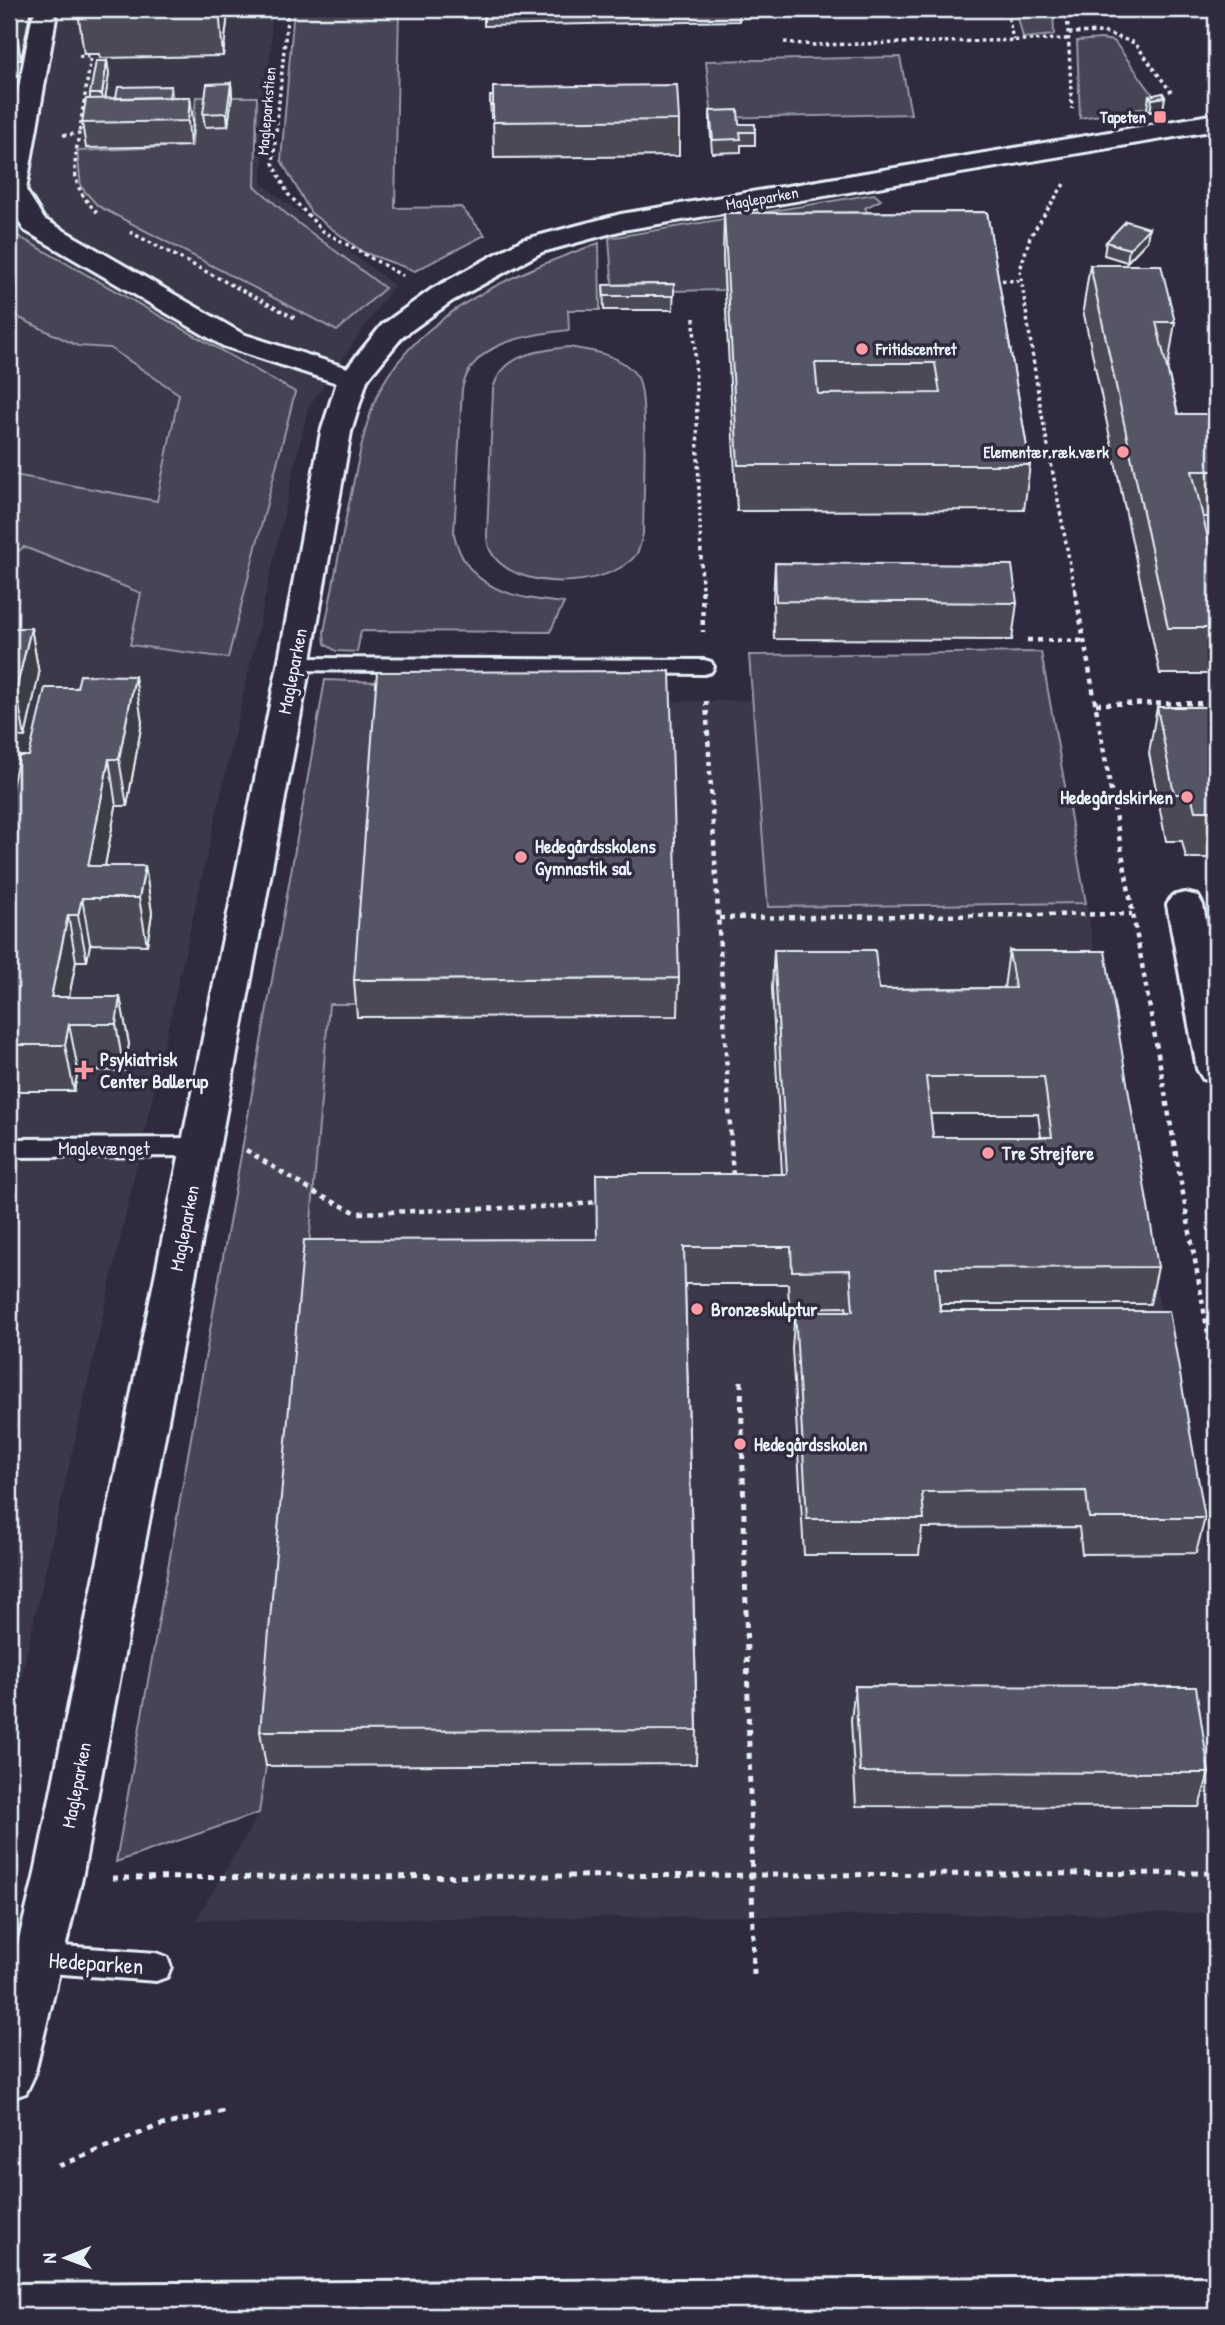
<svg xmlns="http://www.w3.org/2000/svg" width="1225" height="2325" font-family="'Patrick Hand',sans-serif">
  <rect width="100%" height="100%" fill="#2f2a3d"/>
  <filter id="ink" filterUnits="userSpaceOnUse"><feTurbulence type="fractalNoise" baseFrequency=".0143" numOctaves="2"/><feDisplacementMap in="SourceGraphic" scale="14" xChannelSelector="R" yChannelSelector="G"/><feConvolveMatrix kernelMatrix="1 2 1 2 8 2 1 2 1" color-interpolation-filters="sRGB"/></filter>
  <g filter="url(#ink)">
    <g fill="#3b3749">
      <polygon points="9,9 273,9 262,184 394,285 308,408 9,1732"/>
      <polygon points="753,700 768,907 1086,903 1216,1610 1216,1913 196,1920 259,1813 266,1766 329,1004 358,1004 584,704"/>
    </g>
    <g fill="#464455" stroke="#979aa6" stroke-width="2">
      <polygon points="294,9 399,9 395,208 461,207 485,235 415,271 363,252 311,213 281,160"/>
      <polygon points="1016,9 1053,9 1054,35 1023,38"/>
      <polygon points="1101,39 1114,41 1161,106 1080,118 1077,41"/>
      <polygon points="900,57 911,114 712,118 706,61"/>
      <polygon points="196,97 257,97 255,186 290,217 385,288 337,331 98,206 81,187 77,151 192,146"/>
      <polygon points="874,194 881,200 865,208 885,241 723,257 724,290 613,292 609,238"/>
      <polygon points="9,231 295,392 228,658 130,645 141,593 24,547 9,558 9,474 157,501 179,394 110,348 78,346 9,313"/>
      <path d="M599,243L600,310H568L569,330C528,335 472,341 462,389L454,534C466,590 514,598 564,603L550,632L361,631L357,652L336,651L325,644L324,632C334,581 343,530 354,480C362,444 368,405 389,374C438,303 522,271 599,243Z"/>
      <path d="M568,347C593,351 621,354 637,376C649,392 643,507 643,534C641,540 640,550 636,555C609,589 511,593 490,550C488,546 487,539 487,534L493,389C502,354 537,351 568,347Z"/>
      <polygon points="1041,652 1086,903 768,907 749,655"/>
      <polygon points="325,680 378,682 359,1004 329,1004 266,1766 259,1813 116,1862"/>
    </g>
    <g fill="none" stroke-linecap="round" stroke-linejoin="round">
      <g stroke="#e8f1f8" stroke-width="6">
        <g id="lane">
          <polygon points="294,658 704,660 711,662 714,667 711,672 704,674 287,670 284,665 287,660"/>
          <polygon points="200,1138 209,1141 212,1147 209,1153 200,1156 9,1157 9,1139"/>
          <polygon points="36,1944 156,1953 167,1957 171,1967 167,1977 156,1981 36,1972 25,1968 21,1958 25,1948"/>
        </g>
      </g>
      <g stroke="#e8f1f8" stroke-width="6">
        <g id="street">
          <polygon points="44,11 53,13 56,18 26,190 44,219 243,334 363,373 368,379 363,385 353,388 343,385 223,346 24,230 9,205 9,141 32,18 35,13"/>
          <polygon points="1185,893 1198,896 1203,905 1216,974 1216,1082 1203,1079 1197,1069 1167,905 1172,896"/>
        </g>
      </g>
      <g stroke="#e8f1f8" stroke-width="6">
        <g id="secondary">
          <polygon points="1216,114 1216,130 623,230 542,252 452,301 402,337 367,380 351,432 310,665 82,1878 34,2076 26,2093 9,2099 9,1980 34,1878 278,665 321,432 338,379 382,325 432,289 522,240 621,214"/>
          <polygon points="1216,2277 1216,2316 9,2316 9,2284"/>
        </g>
      </g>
      <g stroke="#e8f1f8" stroke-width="3.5" stroke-dasharray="3.5 3.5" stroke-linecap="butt">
        <polyline points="288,9 273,163 288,194 323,231 403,276"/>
        <polyline points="1001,9 1007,10 1013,40"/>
        <polyline points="1067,9 1072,109"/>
        <polyline points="1069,33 1103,32 1135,43 1171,92"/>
        <polyline points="784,42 814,45 1069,39"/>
        <polyline points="79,56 91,57 79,134"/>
        <path d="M63,135L79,134C73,170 70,187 99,214"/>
        <polyline points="1064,184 1030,237 1020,270 1039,399 1075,591"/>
        <polyline points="130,232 297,319"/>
        <polyline points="995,280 1022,281"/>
        <polyline points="694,318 702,591"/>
      </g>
      <g stroke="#e8f1f8" stroke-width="4.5" stroke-dasharray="5 5" stroke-linecap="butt">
        <polyline points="702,590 703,632"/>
        <polyline points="1075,590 1211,1350"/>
        <polyline points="1027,640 1085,641"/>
        <polyline points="706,701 733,1178"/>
        <polyline points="1096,704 1216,703"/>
        <polyline points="719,918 1132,914"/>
        <polyline points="246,1150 315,1193 357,1213 567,1206 602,1201"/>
      </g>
      <g stroke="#e8f1f8" stroke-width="5" stroke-dasharray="6 6" stroke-linecap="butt">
        <polyline points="1210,1349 1216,1380"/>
        <polyline points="741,1381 754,1976"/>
        <polyline points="112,1878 1216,1873"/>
        <polyline points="59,2166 158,2126 224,2111"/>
      </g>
      <use href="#lane" fill="#2f2a3d" fill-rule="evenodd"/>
      <use href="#street" fill="#2f2a3d" fill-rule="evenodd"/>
      <use href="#secondary" fill="#2f2a3d" fill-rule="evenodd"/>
    </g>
    <g fill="#4b4957" stroke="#e8f1f8" stroke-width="2" fill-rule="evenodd">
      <polygon points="9,9 31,9 21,60 9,60"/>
      <polygon points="484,9 740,9 739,21 484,26"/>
      <polygon points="78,12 228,13 223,56 100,58 99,54 84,54"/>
      <polygon points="107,61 109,74 105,99 116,98 171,86 172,97 190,97 193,122 190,146 86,148 82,123 90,99 90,94"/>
      <polygon points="231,83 232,96 228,126 205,127 203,114"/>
      <polygon points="490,96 679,120 679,156 494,158 493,118 491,118"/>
      <polygon points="1149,96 1163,110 1150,112 1147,109"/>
      <polygon points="710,111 755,132 755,145 741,145 741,152 712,153 710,124"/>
      <polygon points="987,212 1030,465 1024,510 737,511 723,257 724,213"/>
      <polygon points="1147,241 1127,262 1104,255 1106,242"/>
      <polygon points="1090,265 1175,322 1168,367 1167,367 1178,414 1216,414 1216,517 1203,517 1216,628 1216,674 1160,674 1083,310"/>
      <polygon points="674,284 673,310 604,310 603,285"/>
      <polygon points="775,563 1017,603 1012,640 774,639 773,601"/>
      <polygon points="9,628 31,628 39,674 25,737 9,736"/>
      <polygon points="1157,707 1216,707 1216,858 1186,858 1182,841 1166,841 1149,753"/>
      <polygon points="142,722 127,806 116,806 105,866 145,866 152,913 147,945 90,944 87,961 76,961 69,997 120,997 129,1044 124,1071 78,1070 74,1091 9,1091 9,800 29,756"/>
      <path d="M774,950L879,989L1004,988L1009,951L1158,1267L1150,1304H940V1311L1205,1518L1196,1553L1082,1554L1079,1527L922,1528L919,1555H804L792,1348L795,1311H847L846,1307L789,1308L788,1284H685L697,1730L696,1764L266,1766L260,1731L597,1239L782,1174L772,988ZM930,1114H1038L1041,1137H933Z"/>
      <polygon points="679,978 678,1016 357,1017 354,980"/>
      <polygon points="855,1686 1209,1773 1199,1807 856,1806 851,1720"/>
    </g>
    <g fill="#3d3c47" stroke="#e8f1f8" stroke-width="2">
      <polygon points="16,9 31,9 21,60 14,17"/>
      <polygon points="219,9 227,9 228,13 223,56"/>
      <polygon points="107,61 109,74 104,107 102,94"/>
      <polygon points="231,83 232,96 228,126 227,113"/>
      <polygon points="190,97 193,122 190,146 188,121"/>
      <polygon points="1165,97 1163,110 1150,112 1152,99"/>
      <polygon points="1149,228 1147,241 1127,262 1129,249"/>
      <polygon points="31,628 39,674 25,737 16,690"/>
      <polygon points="135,676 142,722 127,806 119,759"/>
      <polygon points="109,759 116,806 99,898 88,866"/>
      <polygon points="145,866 152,913 147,945 139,898"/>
      <polygon points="82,898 90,944 87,961 78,915"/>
      <polygon points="68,915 76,961 60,1043 51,997"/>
      <polygon points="120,997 129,1044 124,1071 116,1024"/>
      <polygon points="69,1024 78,1070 74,1091 65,1045"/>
    </g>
    <g fill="#575565" stroke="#e8f1f8" stroke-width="2" fill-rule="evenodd">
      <polygon points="9,9 16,9 14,17 9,17"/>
      <polygon points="78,9 219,9 219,13 94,16 95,11 78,12"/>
      <polygon points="96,61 107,61 102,94 90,94"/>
      <polygon points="231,83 227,113 203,114 207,84"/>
      <polygon points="677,85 679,120 493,122 493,87"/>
      <polygon points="171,86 169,97 116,98 118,87"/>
      <polygon points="1163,93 1165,97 1152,99 1149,96"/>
      <rect x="490" y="96" width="3" height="9"/>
      <polygon points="190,97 188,121 82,123 86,99"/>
      <polygon points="738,110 739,124 755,124 755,132 740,132 741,139 713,140 710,111"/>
      <path d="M987,212L1030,465H738L724,213ZM815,363H935L940,393L818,394Z"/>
      <polygon points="1126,221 1149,228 1129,249 1106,242"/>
      <polygon points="1090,265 1161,265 1175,322 1156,322 1178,414 1216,414 1216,471 1192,471 1216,572 1216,628 1168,628"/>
      <polygon points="674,284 674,296 604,296 603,285"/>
      <polygon points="775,563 1012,565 1017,603 776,601"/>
      <polygon points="9,628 31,628 16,690 9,690"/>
      <polygon points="670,671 679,978 354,980 377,672"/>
      <polygon points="80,675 135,676 119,759 109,759 88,866 145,866 139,898 82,898 78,915 68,915 51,997 120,997 116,1024 69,1024 65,1045 9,1045 9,800 19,756 29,756 45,688 77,688"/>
      <polygon points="1157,707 1216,707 1216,811 1195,811 1191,794 1174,794"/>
      <path d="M774,950H875L879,989L1015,988L1009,951H1105L1158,1267L936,1268L940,1311H1169L1205,1518H1089L1086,1491L922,1492L924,1519H807L795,1311H853L850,1270L792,1271L791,1247H684L697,1730L260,1731L304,1240L597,1239L596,1174H787ZM926,1077H1044L1052,1137H933Z"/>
      <polygon points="855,1686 1196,1687 1209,1773 860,1772"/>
    </g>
  </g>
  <g fill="#ff9aa2" stroke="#2f2a3d" stroke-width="2.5">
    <rect x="1153" y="110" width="14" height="14" rx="3.5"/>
    <circle cx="862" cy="349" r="7"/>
    <circle cx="1123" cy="452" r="7"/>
    <circle cx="1187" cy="797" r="7"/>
    <circle cx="521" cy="857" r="7"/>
    <path d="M80.5 1059.5h7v7h7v7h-7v7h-7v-7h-7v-7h7z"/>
    <circle cx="988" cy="1153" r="7"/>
    <circle cx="697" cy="1309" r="7"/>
    <circle cx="740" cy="1444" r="7"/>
  </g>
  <g text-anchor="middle" stroke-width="7" stroke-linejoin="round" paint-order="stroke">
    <g font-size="16" fill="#e8f1f8" stroke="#2f2a3d">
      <text transform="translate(266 111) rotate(-85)" y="6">Magleparkstien</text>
      <text transform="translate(762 198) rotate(-10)" y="6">Magleparken</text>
    </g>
    <g font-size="16" font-weight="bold" fill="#e8f1f8" stroke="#2f2a3d" text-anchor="end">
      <text x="1146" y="123">Tapeten</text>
      <text x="876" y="355" text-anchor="start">Fritidscentret</text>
      <text x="1109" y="458">Elementær.ræk.værk</text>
    </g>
    <g font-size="19" fill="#e8f1f8" stroke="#2f2a3d">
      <text transform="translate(292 671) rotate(-79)" y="7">Magleparken</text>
      <text x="104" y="1155">Maglevænget</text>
      <text transform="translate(184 1228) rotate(-79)" y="7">Magleparken</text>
      <text transform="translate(76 1785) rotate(-79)" y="7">Magleparken</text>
    </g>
    <g font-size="19" font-weight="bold" fill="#e8f1f8" stroke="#2f2a3d" text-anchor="start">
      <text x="1173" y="804" text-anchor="end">Hedegårdskirken</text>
      <text x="535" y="853">Hedegårdsskolens<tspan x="535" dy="22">Gymnastik sal</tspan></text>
      <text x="100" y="1066">Psykiatrisk<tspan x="100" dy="22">Center Ballerup</tspan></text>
      <text x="1002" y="1160">Tre Strejfere</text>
      <text x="711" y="1316">Bronzeskulptur</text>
      <text x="754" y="1451">Hedegårdsskolen</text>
    </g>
    <g font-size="23" fill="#e8f1f8" stroke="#2f2a3d">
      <text transform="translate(96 1963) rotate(4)" y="8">Hedeparken</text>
    </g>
  </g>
  <rect width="1225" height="2325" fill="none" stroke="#2f2a3d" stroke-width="35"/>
  <rect x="18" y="18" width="1190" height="2290" fill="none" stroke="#e8f1f8" stroke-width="2.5" filter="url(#ink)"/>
  <g transform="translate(66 2258) rotate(269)" stroke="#2f2a3d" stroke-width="5" paint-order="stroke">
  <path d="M0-5L12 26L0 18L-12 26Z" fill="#e8f1f8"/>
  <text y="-10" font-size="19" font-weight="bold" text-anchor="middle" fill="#e8f1f8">N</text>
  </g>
</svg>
